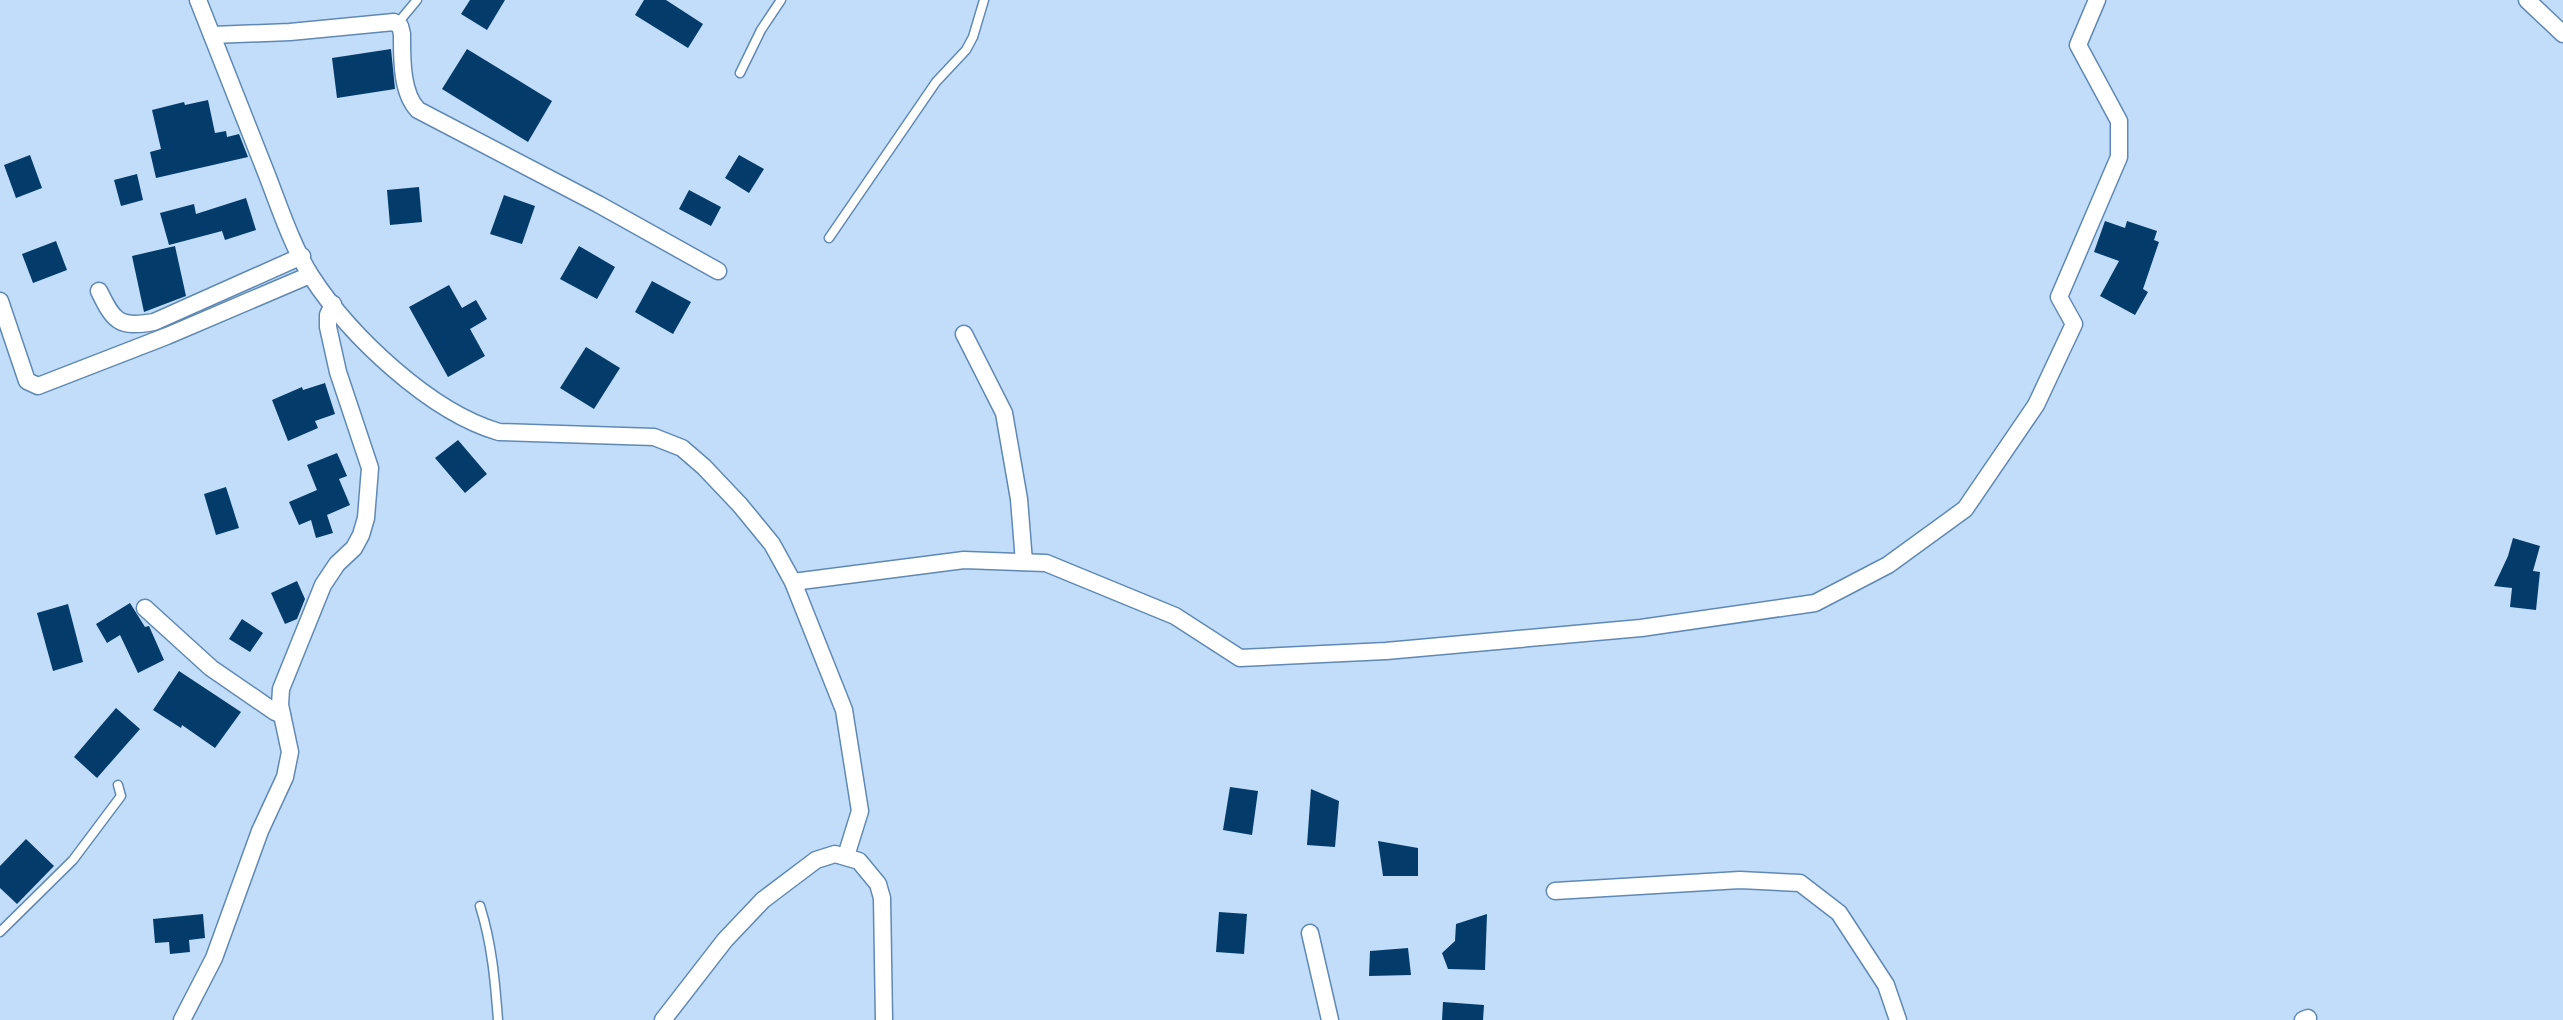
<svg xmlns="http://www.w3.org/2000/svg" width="2563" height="1020" font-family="Arial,sans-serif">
  <rect width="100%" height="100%" fill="#c2ddf9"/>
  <g fill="#033c6b">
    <polygon points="470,0 505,0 487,30 461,14"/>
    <polygon points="644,0 666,0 703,24 688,48 635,15"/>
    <polygon points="391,49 395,89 337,98 332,58"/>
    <polygon points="467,49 552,101 528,142 442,89"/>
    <polygon points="208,100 215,133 226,131 227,137 239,134 248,157 156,178 150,152 161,149 152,110 184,102 185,105"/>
    <polygon points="30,155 42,188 16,198 4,165"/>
    <polygon points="739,155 764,169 749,193 725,178"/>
    <polygon points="137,174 143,200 121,206 114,180"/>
    <polygon points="419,187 422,222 390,225 387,190"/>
    <polygon points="689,190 721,207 711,226 679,209"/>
    <polygon points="504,195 535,206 522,244 490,234"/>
    <polygon points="246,198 256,230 225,240 222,231 169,245 160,213 194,204 196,214"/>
    <polygon points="2105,221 2125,228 2127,221 2157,231 2154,240 2159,242 2143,289 2148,292 2135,315 2100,296 2119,261 2094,252"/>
    <polygon points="56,241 67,270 33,283 22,254"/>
    <polygon points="175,246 186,296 144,312 132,256"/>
    <polygon points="579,246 615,267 597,299 560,279"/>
    <polygon points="652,281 691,302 673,334 635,312"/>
    <polygon points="449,285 462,308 476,300 487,319 470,329 485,356 448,377 409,307"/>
    <polygon points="586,347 620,368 594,409 560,388"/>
    <polygon points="325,383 335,414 315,421 318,428 288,441 272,400 302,387 303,390"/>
    <polygon points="458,440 487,474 465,493 435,458"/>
    <polygon points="337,453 347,476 339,479 350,505 327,515 333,533 316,538 311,520 299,525 289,502 317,490 307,465"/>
    <polygon points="226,487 239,528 216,535 204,494"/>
    <polygon points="2513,538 2540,546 2533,571 2540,572 2536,610 2510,607 2512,588 2494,586 2508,556"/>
    <polygon points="297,581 305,599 297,619 285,624 271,593"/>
    <polygon points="130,603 145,627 149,626 164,660 138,673 120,635 107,643 96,624"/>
    <polygon points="68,604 83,662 53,671 37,613"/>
    <polygon points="242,619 263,633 250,652 229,639"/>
    <polygon points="179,671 241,712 215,748 182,725 181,728 153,710"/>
    <polygon points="116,708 140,729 97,778 74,757"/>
    <polygon points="1230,787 1258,791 1252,835 1223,830"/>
    <polygon points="1311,789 1339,801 1335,847 1307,845"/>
    <polygon points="26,839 54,866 17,904 0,888 0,866"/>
    <polygon points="1378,841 1418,848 1418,876 1383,876"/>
    <polygon points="1219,912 1247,914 1244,954 1216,952"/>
    <polygon points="203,914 205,938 189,940 190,952 170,954 169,942 155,943 153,919"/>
    <polygon points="1487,914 1485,970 1448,969 1442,953 1455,941 1456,924"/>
    <polygon points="1408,948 1411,975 1369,976 1370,951"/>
    <polygon points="1443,1002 1484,1005 1483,1020 1442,1020"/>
  </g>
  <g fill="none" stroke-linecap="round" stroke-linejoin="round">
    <g stroke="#5f89b4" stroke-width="11">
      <g id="service">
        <polyline points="397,24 417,0"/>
        <polyline points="740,73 761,30 781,0"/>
        <polyline points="829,238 936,82 966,50 973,37 984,0"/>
        <path d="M480,906C492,944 495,981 498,1020"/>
        <polyline points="0,932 73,860 121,796 118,785"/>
      </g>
    </g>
    <g stroke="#5f89b4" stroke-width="19">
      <g id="minor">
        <path d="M198,0C221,59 244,117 267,175C279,206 293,248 311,276C350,336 430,412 499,432L654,437L682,448L704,467L740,505L772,544L793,582L844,710L860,811L846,856"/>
        <polyline points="2527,0 2563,34"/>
        <path d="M212,35L290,32L394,22L400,26L402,34C402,57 401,93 418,110L598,204L718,271"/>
        <path d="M99,291C114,322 119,328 154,322L302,256"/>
        <polyline points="0,301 27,381 38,386 167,336 310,275"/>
        <polyline points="964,334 1004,413 1019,499 1024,562"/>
        <polyline points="793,582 964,560 1046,563 1175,616 1240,658 1386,651 1641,628 1815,603 1888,565 1965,509 2036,405 2074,324 2059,297 2119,157 2119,121 2078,45 2097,0"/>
        <polyline points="145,608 211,668 275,712 282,715"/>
        <polyline points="1555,891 1740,880 1800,883 1839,913 1886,985 1898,1020"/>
        <polyline points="1310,933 1330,1020"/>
        <polyline points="182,1020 214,958 260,831 285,777 290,752 280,705 281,689 323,585 337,564 354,548 361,535 366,518 370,468 338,372 328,327 328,315 333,304"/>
        <polyline points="663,1020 725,940 763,900 816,860 835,854 859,861 878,884 882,898 884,1020"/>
        <polyline points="2303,1020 2308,1018"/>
      </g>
    </g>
    <use href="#service" stroke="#fff" stroke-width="8"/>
    <use href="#minor" stroke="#fff" stroke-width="16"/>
  </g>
</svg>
